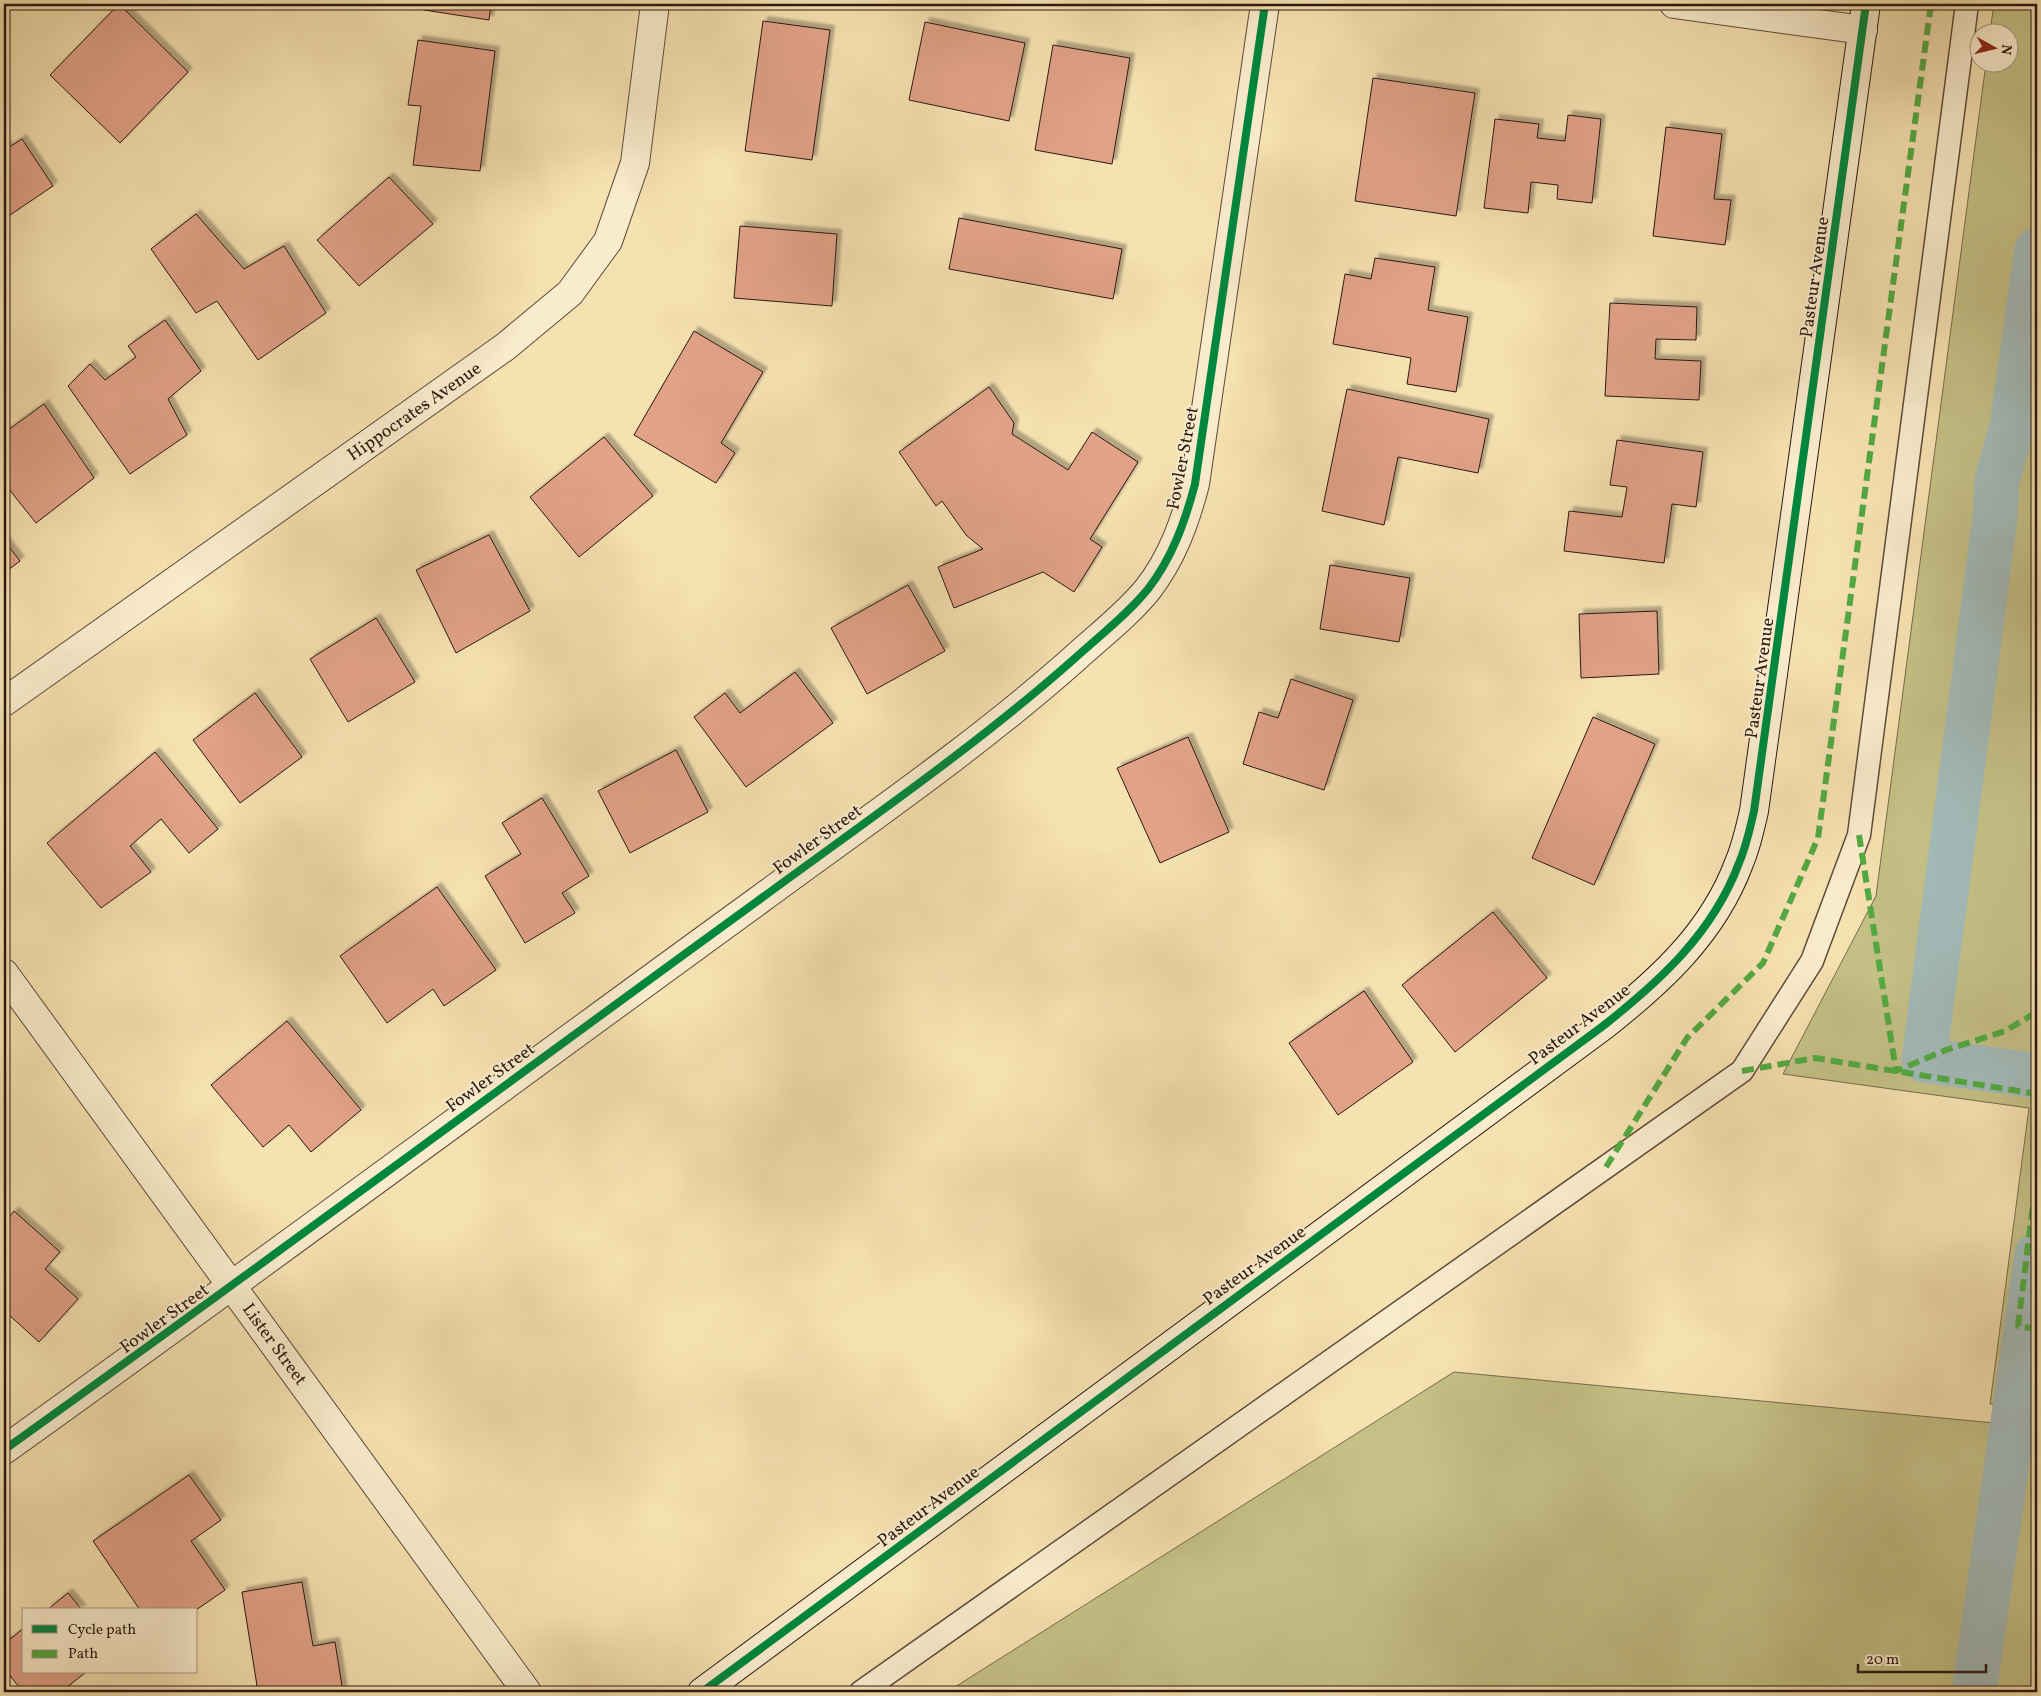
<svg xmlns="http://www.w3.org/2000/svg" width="2041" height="1696" font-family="Vollkorn,serif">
  <defs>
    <filter id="shadow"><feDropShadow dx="4.5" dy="-4.5" stdDeviation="1" flood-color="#0004"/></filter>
  </defs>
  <rect width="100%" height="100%" fill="#f6e1b1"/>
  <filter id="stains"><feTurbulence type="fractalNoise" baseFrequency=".004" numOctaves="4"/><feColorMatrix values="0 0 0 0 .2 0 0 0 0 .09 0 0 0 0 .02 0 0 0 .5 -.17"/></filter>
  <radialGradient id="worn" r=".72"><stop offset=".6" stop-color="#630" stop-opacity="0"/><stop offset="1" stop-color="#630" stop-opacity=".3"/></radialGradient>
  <g fill="#c4c086" stroke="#776c4c">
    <polygon points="1994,4 2037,4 2037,1409 1990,1404 2029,1108 1783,1074 1876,896 1986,63 2008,62 2008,32 1990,32"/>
    <polygon points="1454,1372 2037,1427 2037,1692 947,1692"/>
  </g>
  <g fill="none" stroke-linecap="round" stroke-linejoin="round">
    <g stroke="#a3bab8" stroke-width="45">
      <polyline points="2037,250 2012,426 1997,481 1995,518 1924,1060 2037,1076"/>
      <polyline points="1974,1692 2037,1255"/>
    </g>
  </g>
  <g fill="#e1a288" stroke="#2a1912" filter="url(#shadow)">
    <polygon points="119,4 188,72 120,143 50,75"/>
    <polygon points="424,4 491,4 489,20 424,10"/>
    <polygon points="763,21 830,30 812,160 745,151"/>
    <polygon points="925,22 1025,43 1009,121 909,100"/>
    <polygon points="418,40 495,51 480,171 413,165 421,106 408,105"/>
    <polygon points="1053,45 1130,58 1112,164 1035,150"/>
    <polygon points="1373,78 1475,93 1456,216 1355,201"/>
    <polygon points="1568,115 1601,119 1592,203 1557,199 1558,185 1531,182 1528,213 1484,208 1495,119 1539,124 1537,138 1565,141"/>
    <polygon points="1666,127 1722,134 1714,199 1731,200 1725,245 1653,236"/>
    <polygon points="22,139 53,186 4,219 4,142 8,148"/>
    <polygon points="389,177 433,224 359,286 317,240"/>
    <polygon points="196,214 244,269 284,246 326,313 258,360 217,301 196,313 151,249"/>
    <polygon points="959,218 1122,249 1113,299 949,269"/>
    <polygon points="740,226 837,234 832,306 734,298"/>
    <polygon points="1375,258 1435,267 1428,310 1468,317 1456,392 1407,384 1411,358 1333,344 1345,274 1371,279"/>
    <polygon points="1610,303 1697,307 1696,340 1656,339 1655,359 1701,361 1699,400 1605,396"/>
    <polygon points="165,320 201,371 168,399 187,435 130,474 68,386 90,364 105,380 136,357 128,346"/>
    <polygon points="694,331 763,372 721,443 735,453 716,483 634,435"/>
    <polygon points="989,387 1014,423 1012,434 1068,470 1092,432 1138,462 1090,539 1102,547 1074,592 1043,572 954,608 938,567 983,549 966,535 942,501 936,506 899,452"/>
    <polygon points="1347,389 1489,419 1478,473 1398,457 1384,525 1322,511"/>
    <polygon points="44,404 94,478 36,523 4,483 4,433"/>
    <polygon points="604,437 653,496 579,557 530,497"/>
    <polygon points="1617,440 1703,452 1696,507 1672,504 1664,563 1564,551 1569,511 1622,517 1627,487 1610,485"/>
    <polygon points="489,535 530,611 456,653 416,570"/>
    <polygon points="4,540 20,561 4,573"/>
    <polygon points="1330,565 1410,578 1399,642 1320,629"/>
    <polygon points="908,585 945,651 867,694 831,628"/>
    <polygon points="1657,611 1659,674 1581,678 1579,614"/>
    <polygon points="376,618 415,682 348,722 310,659"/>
    <polygon points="795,672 833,723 746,787 694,717 725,693 740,713"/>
    <polygon points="1291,679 1353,700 1324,790 1243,764 1259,712 1278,718"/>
    <polygon points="255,693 302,757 240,803 193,740"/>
    <polygon points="1593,717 1655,744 1594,885 1532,858"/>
    <polygon points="1188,737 1229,832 1160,863 1117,768"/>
    <polygon points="676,750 708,812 630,853 598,791"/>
    <polygon points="155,752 218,829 189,853 161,819 130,846 151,872 101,908 47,843"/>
    <polygon points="542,798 589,876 562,893 575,913 525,943 485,876 521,854 502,823"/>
    <polygon points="437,887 496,970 444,1006 433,989 387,1023 340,956"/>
    <polygon points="1493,912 1547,978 1455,1052 1402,985"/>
    <polygon points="1364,991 1413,1062 1338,1115 1289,1043"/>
    <polygon points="287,1021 361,1110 311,1152 289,1125 263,1147 211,1085"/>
    <polygon points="14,1211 60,1252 45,1269 78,1299 39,1342 9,1315 4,1321 4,1223"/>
    <polygon points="189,1475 221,1520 191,1541 225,1590 196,1610 140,1610 93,1541"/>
    <polygon points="302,1582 313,1646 335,1642 343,1692 258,1692 242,1592"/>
    <polygon points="68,1593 82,1610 47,1610"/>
    <polygon points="24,1628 24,1672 86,1672 61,1692 23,1692 4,1668 4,1644"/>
  </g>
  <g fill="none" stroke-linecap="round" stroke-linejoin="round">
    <g stroke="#5d4b3a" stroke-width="25">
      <polyline id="lane" points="861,1692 1742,1071 1812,961 1859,835 1967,4"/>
    </g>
    <g stroke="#5d4b3a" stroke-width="30">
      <g id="street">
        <polyline points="1674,4 1863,30"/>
        <polyline points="4,702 505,347 570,293 608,241 635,163 655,4"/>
        <polyline points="4,973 527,1692"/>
        <path d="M4,1450C257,1269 507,1083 759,900C865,822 976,746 1074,659C1098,637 1127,615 1148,589C1172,558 1185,522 1195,484L1265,4"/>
      </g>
    </g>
    <g stroke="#2a1912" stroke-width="30">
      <path id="secondary" d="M702,1692L1603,1026C1660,981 1713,933 1739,863C1746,847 1750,829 1754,811L1866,4"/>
    </g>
    <use href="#lane" stroke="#f9eccc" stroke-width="22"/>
    <use href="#street" stroke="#f9eccc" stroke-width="28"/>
    <use href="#secondary" stroke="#f9eccc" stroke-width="28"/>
    <g stroke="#53a942" stroke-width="6" stroke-dasharray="12 6" stroke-linecap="butt">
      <polyline points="1859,835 1896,1071 1946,1050 2005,1031 2037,1012"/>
      <polyline points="1742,1071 1815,1058 2037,1094"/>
      <polyline points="1606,1167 1687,1038 1763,963 1818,838 1931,4"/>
      <polyline points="2037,1172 2018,1326 2037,1329"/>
    </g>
    <g stroke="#f9eccc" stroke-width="11">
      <g id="cycleway">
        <path d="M4,1450C257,1269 507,1083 759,900C865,822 976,746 1074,659C1098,637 1127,615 1148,589C1172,558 1185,522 1195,484L1265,4"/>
        <path d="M702,1692L1603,1026C1660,981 1713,933 1739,863C1746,847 1750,829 1754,811L1866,4"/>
      </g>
    </g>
    <use href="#cycleway" stroke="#00873e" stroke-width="8"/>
  </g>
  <g text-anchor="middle" stroke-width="4" stroke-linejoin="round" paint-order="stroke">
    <g font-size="18" fill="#2a1912" stroke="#f9eccc">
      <text transform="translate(1814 277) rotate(-82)" y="6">Pasteur Avenue</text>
      <text transform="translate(414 411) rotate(-35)" y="6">Hippocrates Avenue</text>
      <text transform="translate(1182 458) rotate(-79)" y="6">Fowler Street</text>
      <text transform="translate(1759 678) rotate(-82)" y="6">Pasteur Avenue</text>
      <text transform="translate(817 839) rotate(-36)" y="6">Fowler Street</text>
      <text transform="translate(1579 1024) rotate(-37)" y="6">Pasteur Avenue</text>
      <text transform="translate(490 1077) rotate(-36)" y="6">Fowler Street</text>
      <text transform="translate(1254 1265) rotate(-36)" y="6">Pasteur Avenue</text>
      <text transform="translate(164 1318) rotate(-36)" y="6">Fowler Street</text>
      <text transform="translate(275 1344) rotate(54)" y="6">Lister Street</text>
      <text transform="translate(928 1506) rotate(-37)" y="6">Pasteur Avenue</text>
    </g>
  </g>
  <rect width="2041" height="1696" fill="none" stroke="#f6e1b1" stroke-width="20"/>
  <rect x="5" y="5" width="2031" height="1686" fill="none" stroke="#2a1912" stroke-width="2.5"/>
  <rect x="10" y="10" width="2021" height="1676" fill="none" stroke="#2a1912"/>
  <rect x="22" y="1608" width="175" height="65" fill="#f9eccc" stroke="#a69882"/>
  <rect x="32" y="1625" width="25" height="8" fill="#00873e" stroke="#a69882"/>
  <text x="68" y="1634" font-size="15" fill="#2a1912">Cycle path</text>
  <rect x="32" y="1650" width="25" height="8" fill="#53a942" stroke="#a69882"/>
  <text x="68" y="1658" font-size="15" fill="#2a1912">Path</text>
  <g transform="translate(1994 48) rotate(98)"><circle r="24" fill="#f9eccc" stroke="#a69882"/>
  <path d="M0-4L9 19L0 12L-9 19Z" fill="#8f2418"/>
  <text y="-8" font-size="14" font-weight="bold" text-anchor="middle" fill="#2a1912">N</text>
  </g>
  <path d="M1858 1664v8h128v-8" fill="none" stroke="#2a1912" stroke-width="2.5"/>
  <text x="1866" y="1664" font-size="15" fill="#2a1912" stroke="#f9eccc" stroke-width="4" paint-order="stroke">20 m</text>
  <rect width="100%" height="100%" filter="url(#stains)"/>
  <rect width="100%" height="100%" fill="url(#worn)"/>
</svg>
